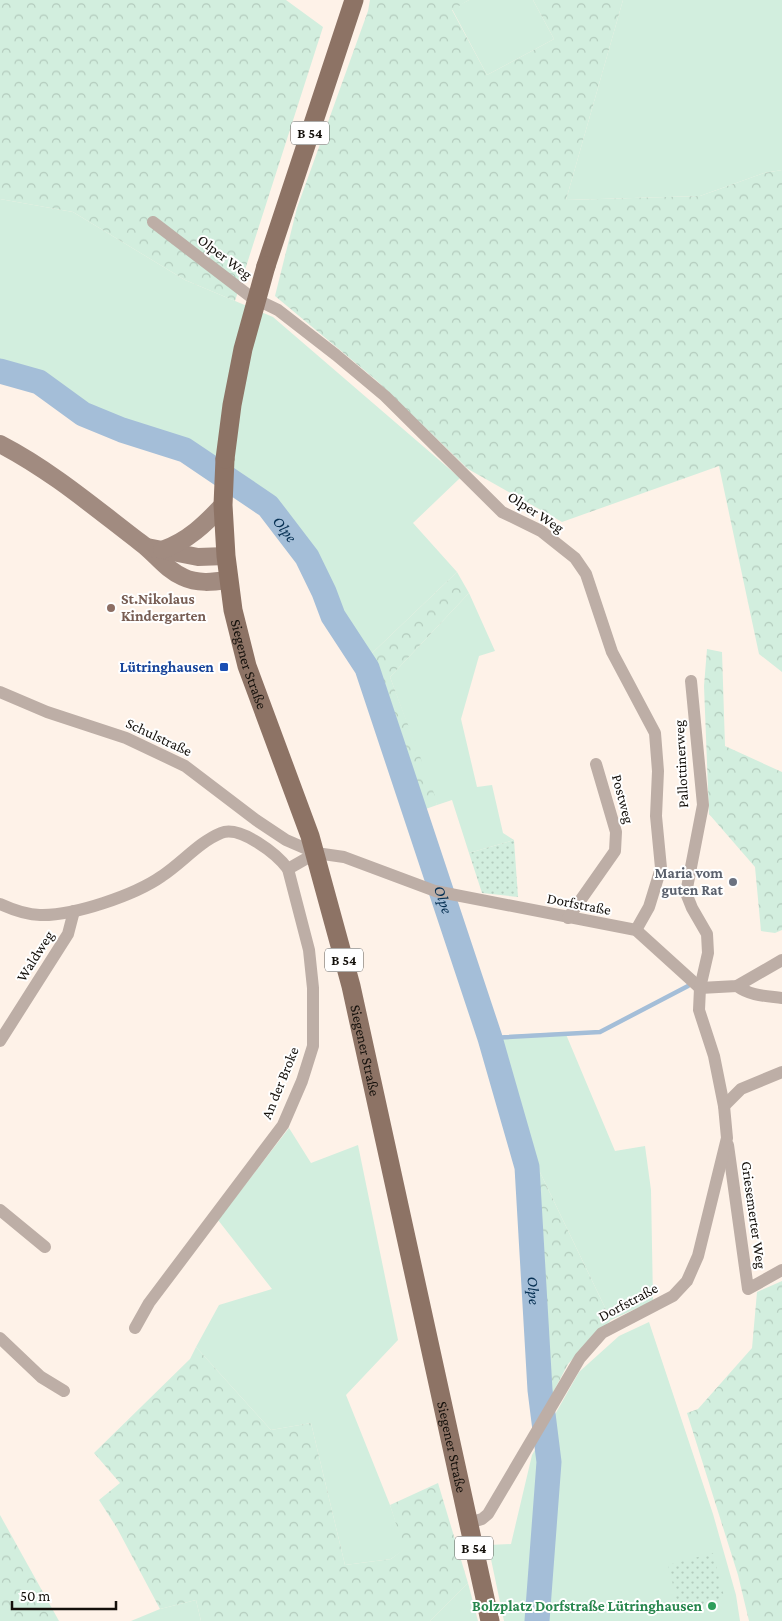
<svg xmlns="http://www.w3.org/2000/svg" width="782" height="1621" font-family="'Crimson Pro',serif">
  <defs>
    <pattern id="forest-crowns" width="20" height="18" patternUnits="userSpaceOnUse" patternTransform="scale(1.25)"><rect width="20" height="18" fill="#d2eede"/><path d="M2 6a3 3 0 1 1 6 0M12 15a3 3 0 1 1 6 0" fill="none" stroke="#b3cbbd"/></pattern>
    <pattern id="park-dots" width="8" height="8" patternUnits="userSpaceOnUse" patternTransform="scale(1.25)"><rect width="8" height="8" fill="#d2eede"/><path d="M2 2h.1M6 6h.1" fill="none" stroke="#b3cbbd" stroke-width="1.8" stroke-linecap="round"/></pattern>
  </defs>
  <rect width="100%" height="100%" fill="#fef2e8"/>
  <g fill="#d2eede">
    <polygon points="469,0 533,0 554,39 487,75 452,9"/>
    <polygon points="623,0 782,0 782,170 764,173 700,196 566,200"/>
    <polygon points="0,199 73,212 185,280 273,317 460,478 413,523 457,572 369,656 339,615 314,555 273,503 188,446 124,425 91,411 44,380 19,367 0,365"/>
    <polygon points="469,593 495,651 479,656 461,719 477,787 492,785 503,833 514,840 469,853 452,800 437,805 390,677"/>
    <polygon points="565,1032 615,1151 645,1146 651,1190 653,1301 611,1320 537,1166 493,1038 507,1035"/>
    <polygon points="289,1128 311,1163 358,1145 398,1340 346,1395 390,1505 405,1549 391,1559 345,1565 311,1423 271,1430 196,1347 219,1305 272,1289 218,1220"/>
    <polygon points="649,1322 713,1514 736,1595 740,1621 504,1621 488,1545 511,1544 532,1455 579,1372 619,1336"/>
    <polygon points="468,1583 478,1621 430,1621"/>
    <polygon points="196,1600 201,1621 131,1621 160,1609"/>
  </g>
  <g fill="url(#forest-crowns)">
    <polygon points="0,0 286,0 323,27 235,301 185,280 73,212 0,199"/>
    <polygon points="370,0 469,0 452,10 487,75 554,39 533,0 623,0 566,200 700,196 764,173 782,170 782,672 759,654 719,466 562,522 468,469 376,380 275,296 297,208 368,11"/>
    <polygon points="457,572 469,593 390,677 435,796 437,805 420,811 369,656"/>
    <polygon points="707,649 722,652 725,746 782,772 782,930 775,933 761,931 755,867 709,814 704,686"/>
    <polygon points="507,1080 537,1166 611,1320 568,1364 547,1404 530,1169"/>
    <polygon points="782,1281 782,1621 749,1621 738,1575 687,1413 698,1409 752,1348 757,1292"/>
    <polygon points="196,1347 271,1430 311,1423 345,1565 391,1559 404,1549 390,1505 438,1483 468,1583 430,1621 201,1621 196,1600 160,1609 117,1528 99,1500 120,1483 94,1453 190,1359"/>
    <polygon points="0,1515 59,1621 0,1621"/>
  </g>
  <g fill="url(#park-dots)">
    <polygon points="514,840 518,897 482,893 469,853"/>
    <polygon points="713,1553 725,1600 673,1611 679,1609 668,1565"/>
  </g>
  <g fill="none" stroke-linecap="round" stroke-linejoin="round">
    <polyline stroke="#a4bed8" stroke-width="4.5" points="490,1038 600,1032 688,986"/>
    <path stroke="#a4bed8" stroke-width="25" id="s1" d="M0,371L39,382L83,414L122,430L185,450L268,506L307,557L324,592L333,616L367,668L490,1038L527,1167L540,1390L549,1462L537,1621"/>
    <g stroke="#bdaea6" stroke-width="12">
      <polyline points="153,222 251,297 278,310 336,355 385,396 502,512 541,531 575,558 586,574 612,652 655,733 658,771 656,816 661,868 649,907 636,930"/>
      <polyline points="0,692 47,712 126,738 185,766 256,820 286,840 316,853 344,857 435,891 636,930 700,988"/>
      <path d="M0,904C11,909 28,915 40,915C74,916 135,895 162,876C182,863 199,842 221,833C240,825 277,854 288,869"/>
      <polyline points="568,918 615,851 616,832 596,764"/>
      <path d="M737,986C750,996 767,996 782,998"/>
      <polyline points="700,988 737,986 782,960"/>
      <polyline points="0,1041 68,934 74,911"/>
      <polyline points="724,1106 741,1089 782,1072"/>
      <polyline points="728,1145 748,1289 782,1270"/>
      <polyline points="0,1210 45,1247"/>
      <polyline points="135,1328 149,1303 283,1125 302,1081 313,1046 313,988 309,950 288,869 316,853"/>
      <polyline points="0,1338 41,1377 64,1391"/>
      <polyline points="469,1523 482,1519 488,1514 580,1358 602,1333 673,1296 687,1281 698,1256 727,1138 724,1106 714,1056 699,1010 700,988 708,953 707,934 692,908 686,893 703,805 691,681"/>
    </g>
    <g stroke="#a18b80" stroke-width="18">
      <path d="M0,444C52,471 95,508 141,543C156,554 165,569 183,577C197,584 213,582 228,580"/>
      <polyline points="147,547 198,557 226,556"/>
      <path d="M162,550C188,541 205,524 223,505"/>
    </g>
    <g stroke="#8d7365" stroke-width="19">
      <polyline points="266,266 354,0"/>
      <path id="s2" d="M225,459L223,505L226,556L233,610L247,666L310,836L351,986L490,1621"/>
    </g>
    <polyline stroke="#8d7365" stroke-width="19" points="225,459 232,405 243,349 266,266"/>
  </g>
  <circle fill="#8d6e63" stroke="#fff" stroke-width="2" cx="111" cy="608" r="5"/>
  <rect fill="#1a4fb4" stroke="#fff" stroke-width="2" x="219" y="662" width="10" height="10" rx="2.5"/>
  <circle fill="#6b7280" stroke="#fff" stroke-width="2" cx="733" cy="882" r="5"/>
  <circle fill="#2e9e5b" stroke="#fff" stroke-width="2" cx="712" cy="1606" r="5"/>
  <g text-anchor="middle" stroke-width="4" stroke-linejoin="round" paint-order="stroke">
    <g fill="#fff" stroke="#5a5854" stroke-width="1">
      <rect x="291" y="121.5" width="38" height="23" rx="4"/>
      <rect x="325" y="948.5" width="38" height="23" rx="4"/>
      <rect x="455" y="1536.5" width="38" height="23" rx="4"/>
    </g>
    <g font-size="14" font-weight="bold" fill="#14100b">
      <text x="310" y="138">B 54</text>
      <text x="344" y="965">B 54</text>
      <text x="474" y="1553">B 54</text>
    </g>
    <g font-size="15" fill="#14100b" stroke="#fff">
      <text transform="translate(225 257) rotate(37)" y="5">Olper Weg</text>
      <text transform="translate(536 512) rotate(33)" y="5">Olper Weg</text>
      <text dy="5" stroke="none"><textPath href="#s2" startOffset="208">Siegener Straße</textPath></text>
      <text transform="translate(159 737) rotate(25)" y="5">Schulstraße</text>
      <text transform="translate(681 764) rotate(-93)" y="5">Pallottinerweg</text>
      <text transform="translate(623 799) rotate(75)" y="5">Postweg</text>
      <text transform="translate(579 904) rotate(11)" y="5">Dorfstraße</text>
      <text transform="translate(35 956) rotate(-58)" y="5">Waldweg</text>
      <text dy="5" stroke="none"><textPath href="#s2" startOffset="612">Siegener Straße</textPath></text>
      <text transform="translate(280 1083) rotate(-68)" y="5">An der Broke</text>
      <text transform="translate(754 1215) rotate(82)" y="5">Griesemerter Weg</text>
      <text transform="translate(628 1302) rotate(-28)" y="5">Dorfstraße</text>
      <text dy="5" stroke="none"><textPath href="#s2" startOffset="1018">Siegener Straße</textPath></text>
    </g>
    <g font-size="15" font-weight="bold" fill="#785e54" stroke="#fff" text-anchor="start">
      <text x="121" y="604">St.Nikolaus<tspan x="121" dy="17">Kindergarten</tspan></text>
    </g>
    <g font-size="15" font-weight="bold" fill="#164399" stroke="#fff" text-anchor="end">
      <text x="214" y="672">Lütringhausen</text>
    </g>
    <g font-size="15" font-weight="bold" fill="#5b616d" stroke="#fff" text-anchor="end">
      <text x="723" y="878">Maria vom<tspan x="723" dy="17">guten Rat</tspan></text>
    </g>
    <g font-size="15" font-weight="bold" fill="#27864d" stroke="#fff" text-anchor="end">
      <text x="702" y="1611">Bolzplatz Dorfstraße Lütringhausen</text>
    </g>
    <g font-size="16" font-style="italic" fill="#073154" stroke="#fff">
      <text dy="6" stroke="none"><textPath href="#s1" startOffset="332">Olpe</textPath></text>
      <text dy="6" stroke="none"><textPath href="#s1" startOffset="738">Olpe</textPath></text>
      <text dy="6" stroke="none"><textPath href="#s1" startOffset="1142">Olpe</textPath></text>
    </g>
  </g>
  <path d="M12 1601v8h104v-8" fill="none" stroke="#14100b" stroke-width="2.5"/>
  <text x="20" y="1601" font-size="15" fill="#14100b" stroke="#ffffff" stroke-width="4" paint-order="stroke">50 m</text>
</svg>
